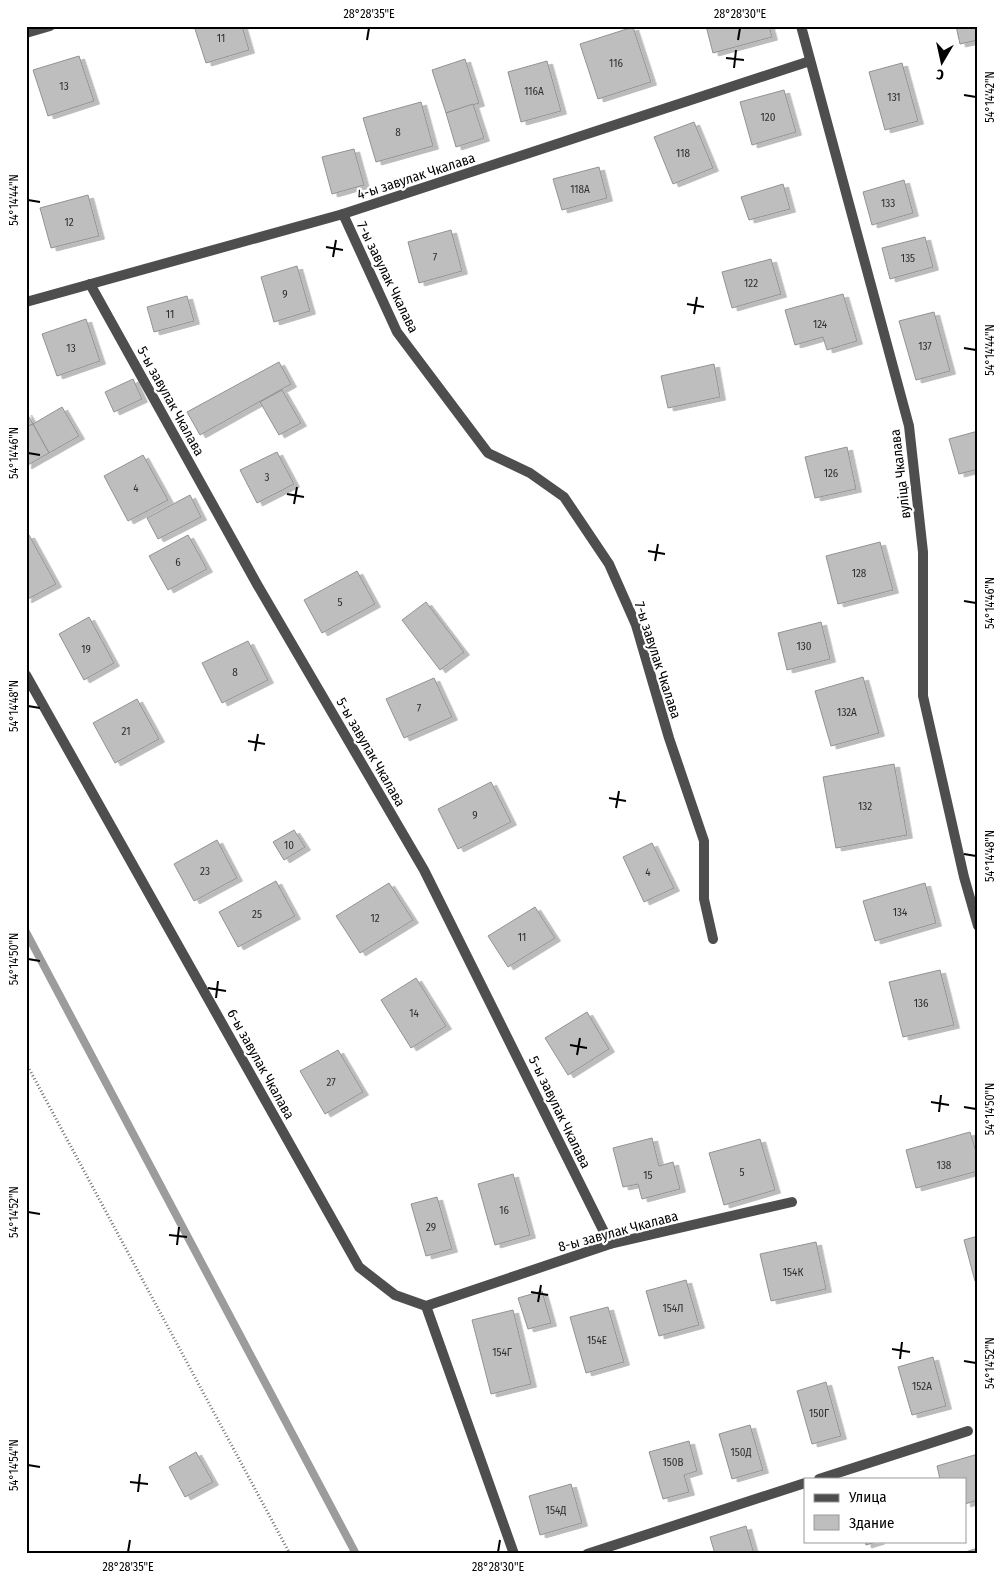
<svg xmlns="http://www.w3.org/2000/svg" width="1004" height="1580" font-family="'Fira Sans Condensed',sans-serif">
  <defs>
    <filter id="shadow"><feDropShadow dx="5.5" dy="3" stdDeviation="0" flood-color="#0004"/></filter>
  </defs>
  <rect width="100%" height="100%" fill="#fff"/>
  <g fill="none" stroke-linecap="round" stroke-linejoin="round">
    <polyline stroke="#9c9c9c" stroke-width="8" points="26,932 356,1554"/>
  </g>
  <g fill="#bebebe" stroke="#929292" filter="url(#shadow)">
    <polygon points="194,26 242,26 249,50 206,63"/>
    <polygon points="706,26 769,26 772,37 713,53"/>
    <polygon points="956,26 978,26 978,40 960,44"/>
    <polygon points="633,27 651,82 598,99 580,44"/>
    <polygon points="79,56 94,101 48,116 33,70"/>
    <polygon points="465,59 479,103 446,113 432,70"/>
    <polygon points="547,61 561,111 521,122 508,72"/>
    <polygon points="902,63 918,121 885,130 869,72"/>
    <polygon points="784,90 796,132 752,145 740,102"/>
    <polygon points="421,102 433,146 376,162 363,118"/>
    <polygon points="473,104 484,138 456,147 446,113"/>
    <polygon points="694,122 713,168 673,184 654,137"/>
    <polygon points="354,149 364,185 332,194 322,157"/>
    <polygon points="599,167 607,198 562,210 553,179"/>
    <polygon points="904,180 913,213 872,225 863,192"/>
    <polygon points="783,184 790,209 749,220 741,197"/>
    <polygon points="88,195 99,236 51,248 40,208"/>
    <polygon points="451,230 462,271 419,283 408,242"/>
    <polygon points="925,237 933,267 890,279 882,248"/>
    <polygon points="771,259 781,294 732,308 722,272"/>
    <polygon points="297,266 310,311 274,322 261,277"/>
    <polygon points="843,294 857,341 827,350 823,337 795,345 785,310"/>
    <polygon points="187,296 194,321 154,332 147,307"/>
    <polygon points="934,312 950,371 916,380 899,321"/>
    <polygon points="86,319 100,361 57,376 42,334"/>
    <polygon points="279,362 291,384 200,435 187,412"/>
    <polygon points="714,364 720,397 668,408 661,376"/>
    <polygon points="133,379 142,399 114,412 105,392"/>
    <polygon points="282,390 301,423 279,435 260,402"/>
    <polygon points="62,407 79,436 49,453 33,424"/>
    <polygon points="26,412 33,424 26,427"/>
    <polygon points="33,424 49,453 26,466 26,427"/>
    <polygon points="978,431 978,469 959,474 949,439"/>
    <polygon points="847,447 856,489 815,498 805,457"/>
    <polygon points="277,452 294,484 257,503 240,470"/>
    <polygon points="143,455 168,500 128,521 104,476"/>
    <polygon points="190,495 201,517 158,539 147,518"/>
    <polygon points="29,535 56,584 26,600 26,536"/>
    <polygon points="188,535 207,569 168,590 149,556"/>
    <polygon points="880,542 893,590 838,604 826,556"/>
    <polygon points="357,571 375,604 322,633 304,600"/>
    <polygon points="426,602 464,652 440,670 402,620"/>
    <polygon points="89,617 114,663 84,680 59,634"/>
    <polygon points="821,622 830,659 787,670 778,633"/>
    <polygon points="248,641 268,680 222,703 202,663"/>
    <polygon points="863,677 879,733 831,746 815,691"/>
    <polygon points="434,678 452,717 404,738 386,699"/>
    <polygon points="137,699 159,739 115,763 93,723"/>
    <polygon points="894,764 907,835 836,848 823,777"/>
    <polygon points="491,782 511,822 458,849 438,809"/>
    <polygon points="294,830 305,847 284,860 273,842"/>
    <polygon points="217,840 237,878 194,901 174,864"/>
    <polygon points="652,843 674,888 644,902 623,857"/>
    <polygon points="276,881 295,916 238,947 219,912"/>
    <polygon points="389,883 413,920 360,953 336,916"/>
    <polygon points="925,883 936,923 875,941 863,901"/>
    <polygon points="535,907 555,938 508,967 488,936"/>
    <polygon points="940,970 954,1025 903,1037 889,982"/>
    <polygon points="416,978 446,1026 411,1048 381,1000"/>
    <polygon points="587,1012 609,1049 568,1075 545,1038"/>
    <polygon points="338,1050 363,1092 325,1114 300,1071"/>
    <polygon points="970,1132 978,1158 978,1171 916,1188 906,1150"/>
    <polygon points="652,1138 659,1166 673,1162 680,1189 642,1199 638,1184 623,1187 613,1148"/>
    <polygon points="760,1139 775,1190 724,1205 709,1153"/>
    <polygon points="513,1174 530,1235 495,1245 478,1184"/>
    <polygon points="437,1197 452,1249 426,1256 411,1204"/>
    <polygon points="978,1236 978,1281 975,1281 964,1240"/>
    <polygon points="816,1242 826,1289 771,1301 760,1254"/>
    <polygon points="686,1280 699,1325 659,1336 646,1291"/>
    <polygon points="542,1291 551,1323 528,1329 518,1298"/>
    <polygon points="608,1307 624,1362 586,1373 570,1317"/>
    <polygon points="513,1310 531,1384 491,1394 472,1320"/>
    <polygon points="933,1357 946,1406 912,1415 898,1367"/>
    <polygon points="826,1382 841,1436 812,1444 797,1391"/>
    <polygon points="750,1425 763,1470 732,1479 719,1434"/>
    <polygon points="689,1441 697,1471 684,1475 689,1492 663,1499 649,1452"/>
    <polygon points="196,1452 213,1482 185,1497 169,1467"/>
    <polygon points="978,1454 978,1500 965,1504 965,1479 940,1479 937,1466"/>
    <polygon points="571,1484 582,1523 540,1535 529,1496"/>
    <polygon points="746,1526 754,1554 715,1554 710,1537"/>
    <polygon points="865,1541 879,1541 866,1545"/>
    <polygon points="978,1548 978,1554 959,1554"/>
  </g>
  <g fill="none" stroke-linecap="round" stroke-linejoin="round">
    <polyline stroke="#707070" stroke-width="3" stroke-dasharray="1 2.5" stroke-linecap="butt" points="26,1063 290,1554"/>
    <g stroke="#4e4e4e" stroke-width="10">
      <polyline points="343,214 397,332 488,453 530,473 564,497 609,564 636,625 669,738 704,841 704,899 713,939"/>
      <polyline points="426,1306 514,1554"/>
      <polyline points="819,1479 968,1431"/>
      <polyline points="587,1554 805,1483"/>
    </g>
    <g stroke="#4e4e4e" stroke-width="10">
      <polyline points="801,26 909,426 923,552 923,696 964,877 978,926"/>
      <polyline points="26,33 50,26"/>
      <polyline points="90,284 258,586 424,870 610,1244"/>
      <polyline points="26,302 343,214 810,61"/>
      <polyline points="26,675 359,1267 395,1295 426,1306 610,1244 792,1202"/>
    </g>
  </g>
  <path fill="none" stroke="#000" stroke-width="2" d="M367,40L369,28M738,40L740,28M726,58L744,60M734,68L736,50M964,95L976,97M28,200L40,202M326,247L343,250M333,257L336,240M687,304L704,307M694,314L697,297M964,348L976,350M28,453L40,455M287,494L304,497M294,504L297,487M648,551L665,554M655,561L658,544M964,601L976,603M28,706L40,708M248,741L265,744M255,751L258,734M609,798L626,801M616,808L619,791M964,854L976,856M28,959L40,961M208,988L226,991M216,998L218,981M570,1045L587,1048M577,1055L580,1038M931,1102L949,1105M964,1107L976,1109M939,1112L941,1095M28,1212L40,1214M169,1235L187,1237M177,1245L179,1227M531,1292L548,1295M538,1302L541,1285M892,1349L910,1352M900,1359L902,1342M964,1361L976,1363M28,1465L40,1467M130,1482L148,1484M138,1492L140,1474M128,1552L130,1540M498,1552L500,1540"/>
  <g text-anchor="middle" stroke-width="4.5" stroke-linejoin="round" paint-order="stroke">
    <g font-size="11" fill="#303030">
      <text x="221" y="42">11</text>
      <text x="616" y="67">116</text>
      <text x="64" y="90">13</text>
      <text x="534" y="95">116А</text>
      <text x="894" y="101">131</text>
      <text x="768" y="121">120</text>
      <text x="398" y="136">8</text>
      <text x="683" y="157">118</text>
      <text x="580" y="193">118А</text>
      <text x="888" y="207">133</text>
      <text x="69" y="226">12</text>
      <text x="435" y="261">7</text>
      <text x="908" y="262">135</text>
      <text x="751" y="287">122</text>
      <text x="285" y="298">9</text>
      <text x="170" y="318">11</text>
      <text x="820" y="328">124</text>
      <text x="925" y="350">137</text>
      <text x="71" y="352">13</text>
      <text x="831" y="477">126</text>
      <text x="267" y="481">3</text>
      <text x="136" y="492">4</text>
      <text x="178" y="566">6</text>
      <text x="859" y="577">128</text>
      <text x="340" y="606">5</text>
      <text x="804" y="650">130</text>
      <text x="86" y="653">19</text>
      <text x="235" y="676">8</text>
      <text x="419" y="712">7</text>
      <text x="847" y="716">132А</text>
      <text x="126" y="735">21</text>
      <text x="865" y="810">132</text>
      <text x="475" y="819">9</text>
      <text x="289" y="849">10</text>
      <text x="205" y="875">23</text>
      <text x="648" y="876">4</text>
      <text x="900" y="916">134</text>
      <text x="257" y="918">25</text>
      <text x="375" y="922">12</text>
      <text x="522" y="941">11</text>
      <text x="921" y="1007">136</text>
      <text x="414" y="1017">14</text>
      <text x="331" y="1086">27</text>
      <text x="944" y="1169">138</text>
      <text x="742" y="1176">5</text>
      <text x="648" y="1179">15</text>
      <text x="504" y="1214">16</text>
      <text x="431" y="1231">29</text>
      <text x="793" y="1276">154К</text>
      <text x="673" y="1312">154Л</text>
      <text x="597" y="1344">154Е</text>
      <text x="502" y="1356">154Г</text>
      <text x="922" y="1390">152А</text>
      <text x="819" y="1417">150Г</text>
      <text x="741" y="1456">150Д</text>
      <text x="673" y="1466">150В</text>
      <text x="556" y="1514">154Д</text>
    </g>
    <g font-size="14" fill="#000" stroke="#fff">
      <text transform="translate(416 176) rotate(-18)" y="5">4-ы завулак Чкалава</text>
      <text transform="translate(388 277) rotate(64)" y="5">7-ы завулак Чкалава</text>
      <text transform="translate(171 401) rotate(61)" y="5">5-ы завулак Чкалава</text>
      <text transform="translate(900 474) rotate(-97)" y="5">вуліца Чкалава</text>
      <text transform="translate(658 660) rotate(72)" y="5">7-ы завулак Чкалава</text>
      <text transform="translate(371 752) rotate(60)" y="5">5-ы завулак Чкалава</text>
      <text transform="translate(261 1064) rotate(61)" y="5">6-ы завулак Чкалава</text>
      <text transform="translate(560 1112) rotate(64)" y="5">5-ы завулак Чкалава</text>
      <text transform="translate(618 1231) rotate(-15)" y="5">8-ы завулак Чкалава</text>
    </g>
  </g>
  <rect width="1004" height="1580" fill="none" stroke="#ffffff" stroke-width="55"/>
  <rect x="804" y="1478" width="162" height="65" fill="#ffffff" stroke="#999999"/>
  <rect x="814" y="1494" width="25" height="8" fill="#4e4e4e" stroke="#999999"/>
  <text x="849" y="1502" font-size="15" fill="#000000">Улица</text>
  <rect x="814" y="1515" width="25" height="15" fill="#bebebe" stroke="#999999"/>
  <text x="849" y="1528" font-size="15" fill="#000000">Здание</text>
  <g transform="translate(942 62) rotate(189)" stroke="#ffffff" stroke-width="4" paint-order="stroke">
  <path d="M0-4L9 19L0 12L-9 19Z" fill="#000000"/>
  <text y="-8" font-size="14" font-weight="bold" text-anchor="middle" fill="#000000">С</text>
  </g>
  <rect x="28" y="28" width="948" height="1524" fill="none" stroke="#000" stroke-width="2"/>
  <g font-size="12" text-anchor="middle" fill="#000">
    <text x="369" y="18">28°28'35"E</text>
    <text x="740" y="18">28°28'30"E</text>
    <text transform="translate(990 97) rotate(-90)" y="4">54°14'42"N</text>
    <text transform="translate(14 200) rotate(-90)" y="4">54°14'44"N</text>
    <text transform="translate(990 350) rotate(-90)" y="4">54°14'44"N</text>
    <text transform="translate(14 453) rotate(-90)" y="4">54°14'46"N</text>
    <text transform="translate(990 603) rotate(-90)" y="4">54°14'46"N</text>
    <text transform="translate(14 706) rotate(-90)" y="4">54°14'48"N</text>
    <text transform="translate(990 856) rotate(-90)" y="4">54°14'48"N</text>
    <text transform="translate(14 959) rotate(-90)" y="4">54°14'50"N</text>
    <text transform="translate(990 1109) rotate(-90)" y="4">54°14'50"N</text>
    <text transform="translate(14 1212) rotate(-90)" y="4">54°14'52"N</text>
    <text transform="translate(990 1363) rotate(-90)" y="4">54°14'52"N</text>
    <text transform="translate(14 1465) rotate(-90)" y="4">54°14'54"N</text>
    <text x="128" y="1571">28°28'35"E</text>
    <text x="498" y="1571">28°28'30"E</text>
  </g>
</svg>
